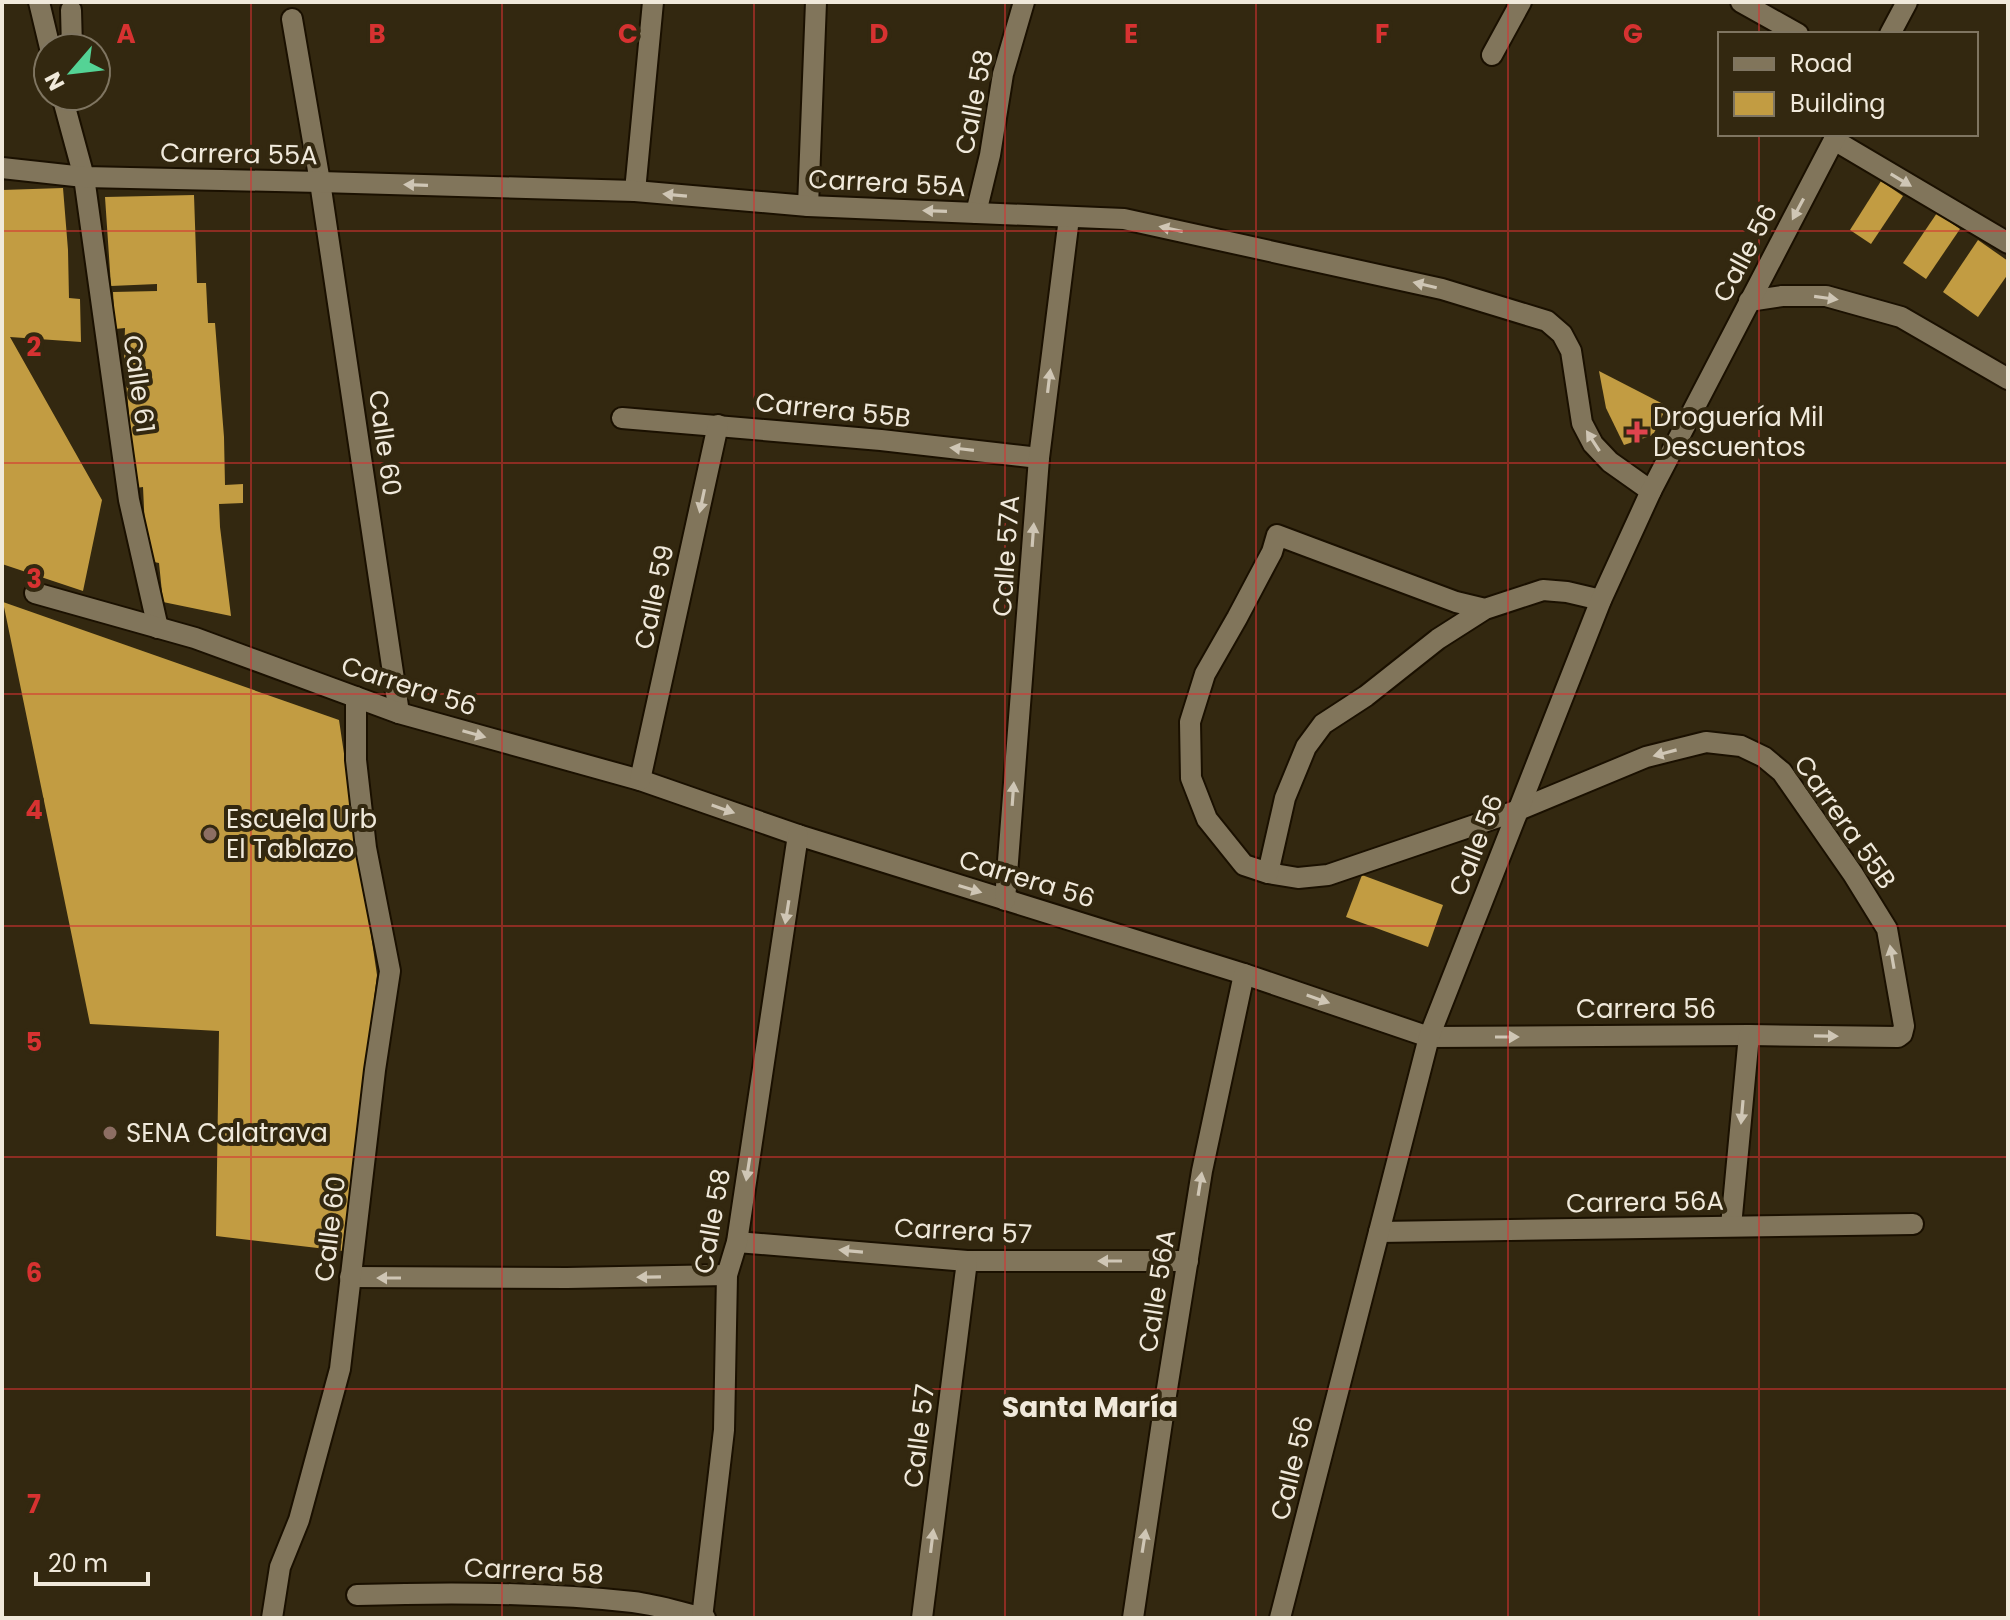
<svg xmlns="http://www.w3.org/2000/svg" width="2010" height="1620" font-family="Poppins,sans-serif">
  <rect width="100%" height="100%" fill="#332810"/>
  <g fill="#c29c42">
    <polygon points="1881,181 1903,196 1871,244 1850,230"/>
    <polygon points="63,188 68,250 69,298 80,299 81,342 10,337 102,500 83,591 2,564 2,190"/>
    <polygon points="194,195 197,283 206,283 208,323 215,323 224,437 225,485 243,484 243,503 219,504 220,527 231,616 163,602 159,563 149,561 145,530 143,487 136,488 124,361 125,328 115,329 113,292 157,291 157,284 111,286 105,197"/>
    <polygon points="1937,213 1960,229 1926,279 1903,263"/>
    <polygon points="1978,240 2008,261 2008,274 1978,317 1943,292"/>
    <polygon points="1599,371 1667,406 1653,435 1624,445 1606,408"/>
    <polygon points="3,602 339,720 377,975 343,1251 216,1236 219,1031 90,1024"/>
    <polygon points="1362,875 1443,905 1428,947 1346,917"/>
  </g>
  <g fill="none" stroke-linecap="round" stroke-linejoin="round">
    <g stroke="#1a1000" stroke-width="24">
      <polyline id="pedestrian" points="1268,873 1298,878 1328,875 1516,811"/>
    </g>
    <g stroke="#1a1000" stroke-width="24">
      <g id="minor">
        <polyline points="39,2 50,48"/>
        <polyline points="1741,2 1798,34"/>
        <polyline points="71,10 72,48"/>
        <polyline points="292,19 320,182 399,713"/>
        <polyline points="1492,55 1521,2"/>
        <polyline points="62,96 84,177 129,500 158,628"/>
        <polyline points="1834,140 2008,243"/>
        <polyline points="635,191 653,2"/>
        <polyline points="808,206 816,2"/>
        <polyline points="976,213 990,155 1003,74 1024,2"/>
        <polyline points="1749,301 1782,296 1826,296 1901,317 2008,379"/>
        <polyline points="622,418 881,440 1039,458"/>
        <polyline points="35,593 195,638 399,713 640,780 798,835 1244,974 1429,1037 1749,1035 1898,1037 1902,1034 1904,1026 1887,929 1853,874 1782,772 1764,757 1741,746 1706,742 1646,757 1516,811"/>
        <polyline points="1485,609 1456,602 1277,535 1272,552 1237,618 1205,674 1190,722 1191,778 1207,819 1244,865 1268,873 1285,798 1306,747 1323,724 1366,696 1438,639 1485,609 1543,590 1567,592 1601,600"/>
        <polyline points="640,780 718,425"/>
        <polyline points="1005,900 1039,458 1069,218"/>
        <polyline points="1731,1226 1749,1035"/>
        <polyline points="1379,1232 1913,1224"/>
        <polyline points="737,1242 967,1261 1188,1261"/>
        <polyline points="350,1277 567,1278 727,1275"/>
        <path d="M357,1595C449,1592 542,1592 633,1602C658,1605 682,1613 705,1618"/>
        <polyline points="272,1618 280,1567 299,1520 340,1369 375,1070 390,971 366,848 356,760 356,697"/>
        <polyline points="702,1618 724,1430 727,1275 737,1242 798,835"/>
        <polyline points="922,1618 967,1261"/>
        <polyline points="1133,1618 1166,1395 1202,1171 1244,974"/>
      </g>
    </g>
    <g stroke="#1a1000" stroke-width="24">
      <g id="tertiary">
        <polyline points="1890,34 1907,2"/>
        <polyline points="2,168 84,177 320,182 635,191 808,206 1124,219 1442,289 1547,321 1562,334 1571,351 1582,423 1593,444 1610,462 1651,491"/>
        <polyline points="1280,1618 1429,1037 1601,600 1651,491 1837,134"/>
      </g>
    </g>
    <use href="#pedestrian" stroke="#81755b" stroke-width="20"/>
    <use href="#minor" stroke="#81755b" stroke-width="20"/>
    <use href="#tertiary" stroke="#81755b" stroke-width="20"/>
  </g>
  <defs><path id="oneway-solid" d="M-6-.8H1V-3.2L6.5 0L1 3.2V.8H-6Z" transform="scale(2)"/></defs>
  <g fill="#cfc6b5">
    <use href="#oneway-solid" transform="translate(1901 180) rotate(31)"/>
    <use href="#oneway-solid" transform="translate(416 185) rotate(-178)"/>
    <use href="#oneway-solid" transform="translate(675 195) rotate(-175)"/>
    <use href="#oneway-solid" transform="translate(1798 209) rotate(118)"/>
    <use href="#oneway-solid" transform="translate(935 211) rotate(-178)"/>
    <use href="#oneway-solid" transform="translate(1171 229) rotate(-168)"/>
    <use href="#oneway-solid" transform="translate(1425 285) rotate(-167)"/>
    <use href="#oneway-solid" transform="translate(1826 298) rotate(8)"/>
    <use href="#oneway-solid" transform="translate(1049 381) rotate(-83)"/>
    <use href="#oneway-solid" transform="translate(1593 441) rotate(-123)"/>
    <use href="#oneway-solid" transform="translate(962 449) rotate(-173)"/>
    <use href="#oneway-solid" transform="translate(702 501) rotate(102)"/>
    <use href="#oneway-solid" transform="translate(1033 535) rotate(-86)"/>
    <use href="#oneway-solid" transform="translate(474 734) rotate(16)"/>
    <use href="#oneway-solid" transform="translate(1665 753) rotate(165)"/>
    <use href="#oneway-solid" transform="translate(1013 794) rotate(-86)"/>
    <use href="#oneway-solid" transform="translate(723 809) rotate(19)"/>
    <use href="#oneway-solid" transform="translate(970 889) rotate(17)"/>
    <use href="#oneway-solid" transform="translate(787 912) rotate(99)"/>
    <use href="#oneway-solid" transform="translate(1892 957) rotate(-100)"/>
    <use href="#oneway-solid" transform="translate(1318 999) rotate(19)"/>
    <use href="#oneway-solid" transform="translate(1826 1036) rotate(1)"/>
    <use href="#oneway-solid" transform="translate(1507 1037)"/>
    <use href="#oneway-solid" transform="translate(1742 1112) rotate(95)"/>
    <use href="#oneway-solid" transform="translate(748 1169) rotate(99)"/>
    <use href="#oneway-solid" transform="translate(1200 1184) rotate(-81)"/>
    <use href="#oneway-solid" transform="translate(851 1251) rotate(-175)"/>
    <use href="#oneway-solid" transform="translate(1110 1261) rotate(-180)"/>
    <use href="#oneway-solid" transform="translate(649 1277) rotate(179)"/>
    <use href="#oneway-solid" transform="translate(389 1278) rotate(-180)"/>
    <use href="#oneway-solid" transform="translate(932 1541) rotate(-83)"/>
    <use href="#oneway-solid" transform="translate(1144 1541) rotate(-81)"/>
  </g>
  <path fill="none" stroke="#d73231" stroke-width="2" stroke-opacity="0.55" d="M251,2V1618M502,2V1618M754,2V1618M1005,2V1618M1256,2V1618M1508,2V1618M1759,2V34M1759,134V1618M2,231H2008M2,463H2008M2,694H2008M2,926H2008M2,1157H2008M2,1389H2008"/>
  <path fill="#e0444e" stroke="#332810" stroke-width="3" d="M1633 420h8v8h8v8h-8v8h-8v-8h-8v-8h8z"/>
  <g fill="#8d6e63" stroke="#332810" stroke-width="3">
    <circle cx="210" cy="834" r="8"/>
    <circle cx="110" cy="1133" r="8"/>
  </g>
  <g text-anchor="middle" stroke-width="8" stroke-linejoin="round" paint-order="stroke">
    <g font-size="26" fill="#f0e9db" stroke="#332810">
      <text transform="translate(974 102) rotate(-79)" y="9">Calle 58</text>
      <text transform="translate(239 154) rotate(1)" y="9">Carrera 55A</text>
      <text transform="translate(887 183) rotate(3)" y="9">Carrera 55A</text>
      <text transform="translate(1745 253) rotate(-62)" y="9">Calle 56</text>
      <text transform="translate(139 384) rotate(82)" y="9">Calle 61</text>
      <text transform="translate(833 410) rotate(6)" y="9">Carrera 55B</text>
      <text transform="translate(385 443) rotate(82)" y="9">Calle 60</text>
      <text transform="translate(1006 556) rotate(-86)" y="9">Calle 57A</text>
      <text transform="translate(654 597) rotate(-78)" y="9">Calle 59</text>
      <text transform="translate(409 686) rotate(18)" y="9">Carrera 56</text>
      <text transform="translate(1845 822) rotate(55)" y="9">Carrera 55B</text>
      <text transform="translate(1476 845) rotate(-69)" y="9">Calle 56</text>
      <text transform="translate(1027 879) rotate(17)" y="9">Carrera 56</text>
      <text x="1646" y="1018">Carrera 56</text>
      <text transform="translate(1645 1202) rotate(-1)" y="9">Carrera 56A</text>
      <text transform="translate(712 1221) rotate(-80)" y="9">Calle 58</text>
      <text transform="translate(330 1229) rotate(-83)" y="9">Calle 60</text>
      <text transform="translate(963 1231) rotate(3)" y="9">Carrera 57</text>
      <text transform="translate(1157 1291) rotate(-81)" y="9">Calle 56A</text>
      <text transform="translate(919 1436) rotate(-83)" y="9">Calle 57</text>
      <text transform="translate(1292 1468) rotate(-76)" y="9">Calle 56</text>
      <text transform="translate(534 1571) rotate(3)" y="9">Carrera 58</text>
    </g>
    <g font-size="26" fill="#f0e9db" stroke="#332810" text-anchor="start">
      <text x="1653" y="426">Droguería Mil<tspan x="1653" dy="30">Descuentos</tspan></text>
      <text x="226" y="828">Escuela Urb<tspan x="226" dy="30">El Tablazo</tspan></text>
      <text x="126" y="1142">SENA Calatrava</text>
    </g>
    <g font-size="28" font-weight="bold" fill="#f0e9db" stroke="#332810">
      <text x="1090" y="1417">Santa María</text>
    </g>
  </g>
  <g font-size="26" text-anchor="middle" font-weight="bold" fill="#d73231" stroke="#332810" stroke-width="8" stroke-linejoin="round" paint-order="stroke">
    <text x="126" y="43">A</text>
    <text x="377" y="43">B</text>
    <text x="628" y="43">C</text>
    <text x="879" y="43">D</text>
    <text x="1131" y="43">E</text>
    <text x="1382" y="43">F</text>
    <text x="1633" y="43">G</text>
    <text x="34" y="356">2</text>
    <text x="34" y="588">3</text>
    <text x="34" y="819">4</text>
    <text x="34" y="1051">5</text>
    <text x="34" y="1282">6</text>
    <text x="34" y="1513">7</text>
  </g>
  <rect width="2010" height="1620" fill="none" stroke="#f0e9db" stroke-width="8"/>
  <rect x="1718" y="32" width="260" height="104" fill="#332810" stroke="#7f7561" stroke-width="2"/>
  <rect x="1734" y="58" width="40" height="12" fill="#81755b" stroke="#7f7561" stroke-width="2"/>
  <text x="1790" y="72" font-size="24" fill="#f0e9db">Road</text>
  <rect x="1734" y="92" width="40" height="24" fill="#c29c42" stroke="#7f7561" stroke-width="2"/>
  <text x="1790" y="112" font-size="24" fill="#f0e9db">Building</text>
  <g transform="translate(72 72) rotate(242)"><circle r="38" fill="#332810" stroke="#7f7561" stroke-width="2"/>
  <path d="M0-6L14 30L0 20L-14 30Z" fill="#54d395"/>
  <text y="-12" font-size="22" font-weight="bold" text-anchor="middle" fill="#f0e9db">N</text>
  </g>
  <path d="M36 1572v12h112v-12" fill="none" stroke="#f0e9db" stroke-width="4"/>
  <text x="48" y="1572" font-size="24" fill="#f0e9db" stroke="#332810" stroke-width="6" paint-order="stroke">20 m</text>
</svg>
